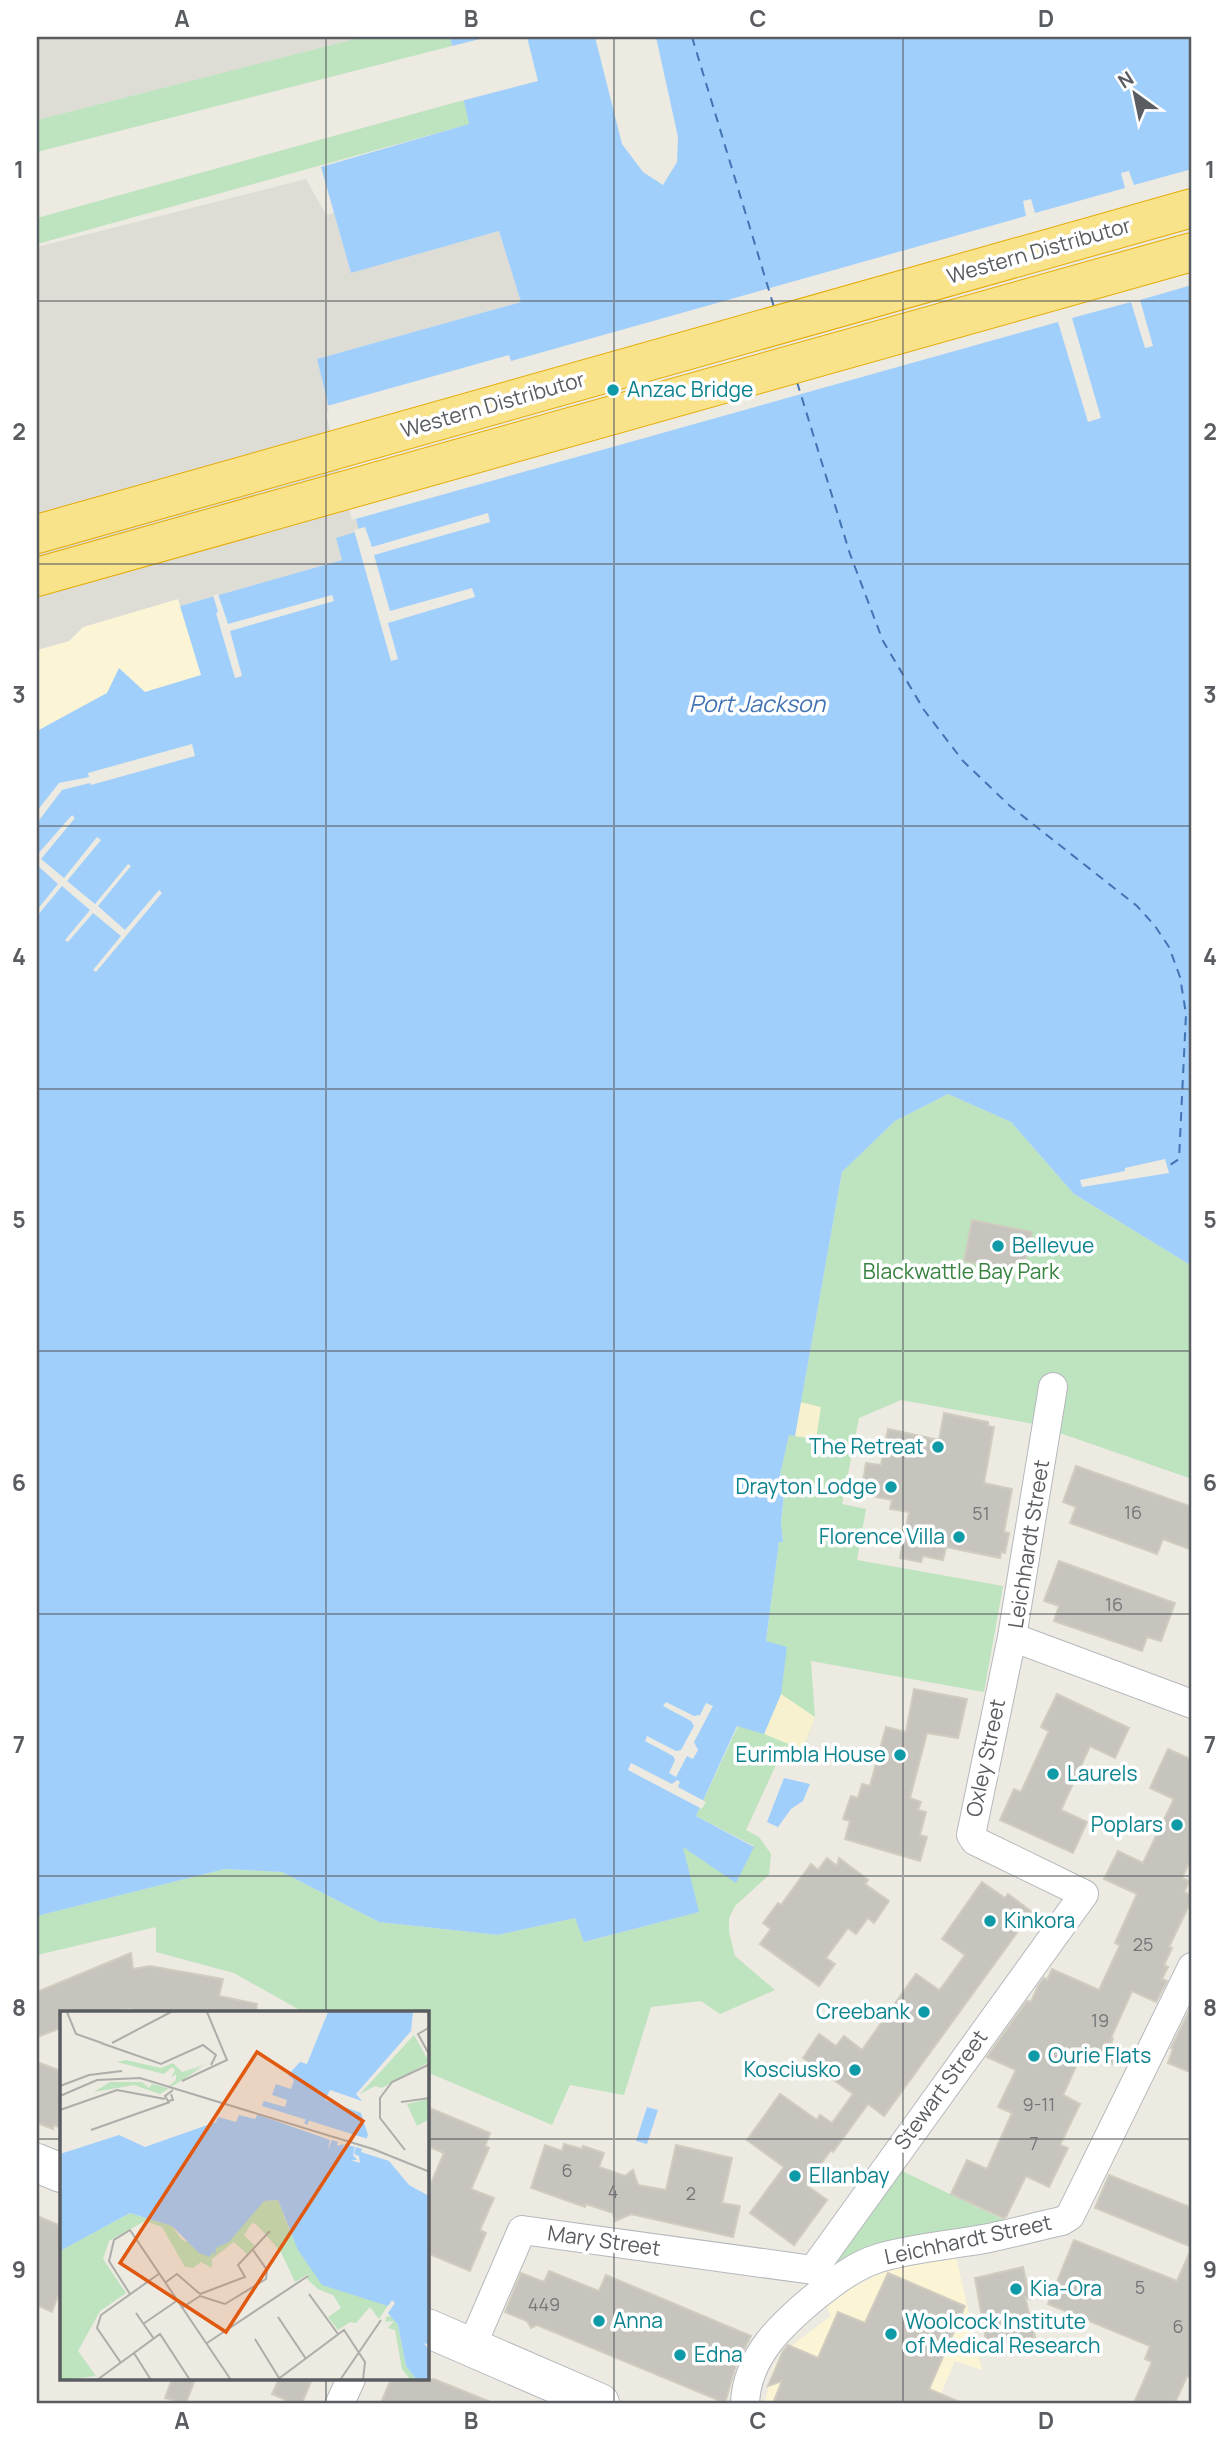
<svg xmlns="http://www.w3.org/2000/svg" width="1229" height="2440" font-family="Manrope,sans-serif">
  <rect width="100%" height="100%" fill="#eceae1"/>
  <g fill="#fcf5d5">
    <polygon points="178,599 201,675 145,692 107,693 37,731 37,650 69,641 83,627"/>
    <polygon points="956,2257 982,2370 955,2361 937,2403 765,2403 773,2368 777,2361 795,2343 831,2316 827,2307 849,2290 875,2276 898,2268"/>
  </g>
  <g fill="#dddcd5">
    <polygon points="37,37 363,37 37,120"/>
    <polygon points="306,179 326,215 334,213 351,273 499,231 521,302 317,359 359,531 342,560 180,606 178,599 83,627 69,641 37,650 37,247"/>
  </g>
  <g fill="#bde3bf">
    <polygon points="363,37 450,37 452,46 37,152 37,120"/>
    <polygon points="464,100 470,124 37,244 37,218"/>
    <polygon points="948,1094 1011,1122 1074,1194 1192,1266 1192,1479 1034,1424 901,1400 859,1418 842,1504 866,1509 857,1560 1003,1586 984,1692 811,1661 815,1717 800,1759 788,1755 786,1758 780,1756 746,1830 759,1837 771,1854 769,1875 735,1906 729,1918 729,1932 735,1956 775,1990 720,2014 701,2001 651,2007 624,2095 570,2085 552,2125 427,2072 427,2013 305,2013 234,1973 156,1952 156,1927 37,1955 37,1916 225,1869 282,1872 379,1922 498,1935 575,1918 585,1942 698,1912 682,1846 754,1846 696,1816 738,1726 787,1648 766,1642 779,1541 783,1541 781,1524 786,1477 780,1475 789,1434 795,1435 842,1172 895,1121"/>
    <polygon points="900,2170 1008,2222 837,2265 830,2260"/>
  </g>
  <g fill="#f8f1cf">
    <polygon points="800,1402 821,1407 816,1439 795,1436"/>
    <polygon points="781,1694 815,1717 803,1750 764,1734"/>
  </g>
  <g fill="#a1cffc">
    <polygon points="450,37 1192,37 1192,1266 1074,1194 1011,1122 948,1094 895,1121 842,1172 795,1436 789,1435 780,1475 786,1476 781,1523 783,1542 779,1542 766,1641 787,1647 781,1694 764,1734 737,1726 696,1816 754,1847 736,1883 683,1847 699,1912 584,1942 575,1918 498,1935 379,1922 282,1872 225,1869 37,1916 37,731 107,693 119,668 145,692 201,675 180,606 342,560 336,538 359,531 317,359 521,302 499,231 351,273 321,167 469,124"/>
    <polygon points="784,1778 810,1784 803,1801 791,1809 778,1827 767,1822"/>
    <polygon points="647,2107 658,2110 647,2144 636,2141"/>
  </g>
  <g fill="#eceae1">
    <polygon points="488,37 527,37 538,81 461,101 448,47"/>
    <polygon points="595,37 656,37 678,137 677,162 663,185 643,172 622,144"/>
    <polygon points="1192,169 1192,285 1140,300 1153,346 1145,348 1131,302 1072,318 1101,418 1088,422 1058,322 352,520 326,413 329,412 327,406 509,355 511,361 1026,216 1023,201 1031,199 1035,213 1125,188 1121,173 1129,171 1134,185"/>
    <polygon points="488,513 490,522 374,555 390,611 472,588 475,597 388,623 398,659 391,661 354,530 365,527 372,547"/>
    <polygon points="218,594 228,624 332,595 334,601 230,631 242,676 235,678 216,613 218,612 213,595"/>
    <polygon points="192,744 195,756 91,785 90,783 62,790 37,823 37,811 59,783 89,777 88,773"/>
    <polygon points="72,815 75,818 41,859 64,878 97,837 101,840 67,881 95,904 128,864 131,866 98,906 125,930 159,890 162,893 96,972 93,970 121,936 93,913 68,942 65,940 90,910 62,886 37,916 37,910 58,884 37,865 37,855"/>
    <polygon points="1165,1159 1169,1173 1082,1187 1080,1180 1125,1171 1125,1168"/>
    <polygon points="666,1702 694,1716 700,1715 706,1703 713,1706 694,1742 698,1750 693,1759 687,1756 676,1777 669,1773 675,1760 673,1756 645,1741 647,1736 676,1751 681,1750 694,1726 691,1721 663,1706"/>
    <polygon points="631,1763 672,1784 677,1780 680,1782 678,1787 706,1802 704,1805 702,1809 628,1770"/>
  </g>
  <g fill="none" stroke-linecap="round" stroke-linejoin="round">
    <g stroke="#4274b5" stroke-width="2" stroke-dasharray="9 7" stroke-linecap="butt">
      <polyline points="692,37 774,307"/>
      <polyline points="797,382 850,554 883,641 924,710 963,761 1010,806 1137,906 1155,926 1169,947 1180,977 1186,1014 1179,1159 1167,1167"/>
    </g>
  </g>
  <g fill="#c7c4be" stroke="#d0ccbf" stroke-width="2">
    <polygon points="972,1220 1032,1232 1023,1273 964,1261"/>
    <polygon points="944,1413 988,1422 988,1426 994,1427 984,1483 1012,1489 1004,1532 1009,1533 1005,1553 1001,1552 1000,1558 946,1547 943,1560 923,1556 921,1562 900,1558 909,1512 890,1509 892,1500 861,1494 866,1463 881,1465 888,1429 939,1440"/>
    <polygon points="1076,1466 1192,1507 1192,1550 1163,1539 1157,1554 1070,1523 1076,1507 1063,1502"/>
    <polygon points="1059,1561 1175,1603 1161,1641 1147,1637 1142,1651 1054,1621 1059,1606 1044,1601"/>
    <polygon points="914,1689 967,1699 958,1738 927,1733 910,1798 921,1802 918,1810 926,1812 920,1835 927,1837 920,1861 845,1839 850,1821 843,1819 851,1796 858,1798 862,1784 870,1786 886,1727 906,1732"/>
    <polygon points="1057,1694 1129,1728 1115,1758 1090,1746 1061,1810 1087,1822 1073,1853 1000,1820 1014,1789 1021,1792 1049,1731 1041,1727"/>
    <polygon points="1168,1749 1192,1760 1192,1856 1182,1878 1189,1881 1184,1892 1192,1896 1192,1899 1169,1947 1172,1948 1164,1965 1168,1967 1162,1979 1167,1981 1156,2002 1132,1991 1111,2038 1113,2039 1111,2043 1120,2047 1112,2064 1083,2051 1063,2095 1080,2104 1060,2145 1068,2148 1049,2187 1026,2176 1006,2217 1003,2218 951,2194 967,2160 987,2169 1012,2113 998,2107 1016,2070 987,2057 1027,2001 1031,2002 1038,1986 1044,1978 1047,1980 1052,1969 1099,1990 1120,1945 1115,1943 1137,1894 1104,1879 1118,1851 1143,1863 1174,1799 1150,1788"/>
    <polygon points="827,1858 837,1866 839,1858 868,1880 865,1884 889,1901 874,1923 868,1918 856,1934 848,1928 826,1958 835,1964 819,1986 760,1944 771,1929 763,1923 778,1903 781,1905 811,1864 818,1870"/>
    <polygon points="982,1882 1005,1898 1008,1894 1032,1912 884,2116 868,2104 833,2152 831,2150 806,2185 827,2200 794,2245 750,2213 784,2167 747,2140 780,2094 817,2120 820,2115 832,2123 853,2094 803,2058 819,2034 836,2046 844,2036 862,2050 916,1974 939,1990 942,1987 965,1955 942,1939"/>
    <polygon points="131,1953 133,1969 150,1966 223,1979 219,1996 257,2004 256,2013 129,2013 130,2009 103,2013 61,2013 61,2028 37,2037 37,1992"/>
    <polygon points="1192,2005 1192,2073 1168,2063 1173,2049 1171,2048"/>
    <polygon points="37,2062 61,2071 61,2128 54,2125 53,2129 37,2123"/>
    <polygon points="427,2107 490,2133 485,2146 489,2148 471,2189 494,2198 480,2230 486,2233 470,2271 427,2253 427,2193 444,2153 427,2146"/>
    <polygon points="564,2144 582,2149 583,2146 604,2153 599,2167 625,2176 633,2170 638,2185 666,2190 676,2145 732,2158 722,2203 740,2206 733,2237 631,2214 615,2221 613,2213 586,2204 585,2207 531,2188 545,2145 562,2151"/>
    <polygon points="1109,2175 1192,2208 1192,2378 1187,2376 1175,2403 1134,2403 1152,2362 1145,2359 1150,2346 1048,2304 1074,2240 1177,2281 1192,2247 1095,2208"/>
    <polygon points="37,2216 61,2226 61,2288 52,2312 37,2305"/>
    <polygon points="1023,2267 1030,2299 1025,2297 1035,2337 987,2346 975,2278"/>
    <polygon points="549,2271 599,2291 606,2275 751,2336 736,2365 725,2403 537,2325 531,2328 527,2321 505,2312 521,2273 544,2282"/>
    <polygon points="888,2273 965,2306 929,2389 962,2403 773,2403 782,2381 768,2386 783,2351 788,2345 818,2358 838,2312 865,2323"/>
    <polygon points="172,2379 195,2379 186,2403 165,2398"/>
    <polygon points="279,2379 312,2379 302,2403 293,2403 272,2394"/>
    <polygon points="391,2379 434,2379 493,2403 381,2403"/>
  </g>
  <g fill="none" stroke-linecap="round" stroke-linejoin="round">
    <g stroke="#b6b8bd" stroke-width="30">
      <g id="street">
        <polyline points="1012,1637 1192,1704"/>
        <polyline points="813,2270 1084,1894 975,1841 971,1835 1012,1637 1053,1387"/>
        <polyline points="471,2348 522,2230 813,2270"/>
        <polyline points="340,2403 351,2379"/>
        <path d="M745,2403C747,2356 782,2324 816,2296C835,2281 856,2265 879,2258C915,2247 953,2245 989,2238C1014,2233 1038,2226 1062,2221L1070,2216L1192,1967"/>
      </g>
    </g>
    <g stroke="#b7b9bf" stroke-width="40">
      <g id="secondary">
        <polyline points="37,2163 61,2173"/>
        <polyline points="427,2328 600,2403"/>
      </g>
    </g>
    <g stroke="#e5ac07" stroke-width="40">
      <g id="highway">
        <polyline points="37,534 1192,208"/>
        <polyline points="37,577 1192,252"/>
      </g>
    </g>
    <use href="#street" stroke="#fff" stroke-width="28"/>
    <use href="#secondary" stroke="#fff" stroke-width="38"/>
    <use href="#highway" stroke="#f9e38a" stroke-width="38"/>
  </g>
  <path fill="none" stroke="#595c61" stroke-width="2" stroke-opacity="0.55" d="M326,37V2013M614,37V2403M903,37V2403M37,301H1192M37,564H1192M37,826H1192M37,1089H1192M37,1351H1192M37,1614H1192M37,1876H1192M37,2139H61M427,2139H1192M326,2379V2403"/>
  <g fill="#0f9aa8" stroke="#fff" stroke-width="2.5">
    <circle cx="613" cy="390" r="7"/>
    <circle cx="998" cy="1246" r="7"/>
    <circle cx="938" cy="1447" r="7"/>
    <circle cx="891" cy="1487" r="7"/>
    <circle cx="959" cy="1537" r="7"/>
    <circle cx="900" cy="1755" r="7"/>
    <circle cx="1053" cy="1774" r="7"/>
    <circle cx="1177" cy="1825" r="7"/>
    <circle cx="990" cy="1921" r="7"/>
    <circle cx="924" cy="2012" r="7"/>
    <circle cx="1034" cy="2056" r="7"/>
    <circle cx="855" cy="2070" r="7"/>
    <circle cx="795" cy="2176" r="7"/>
    <circle cx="1016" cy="2289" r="7"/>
    <circle cx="599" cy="2321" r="7"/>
    <circle cx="891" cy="2334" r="7"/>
    <circle cx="680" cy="2355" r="7"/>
  </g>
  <g text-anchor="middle" stroke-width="7" stroke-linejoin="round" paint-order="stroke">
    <g font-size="18" fill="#747678">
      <text x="1133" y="1519">16</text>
      <text x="981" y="1520">51</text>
      <text x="1114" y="1611">16</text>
      <text x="1143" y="1951">25</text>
      <text x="1100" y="2027">19</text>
      <text x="1039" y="2111">9-11</text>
      <text x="1034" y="2150">7</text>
      <text x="567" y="2177">6</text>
      <text x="613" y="2198">4</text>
      <text x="691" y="2200">2</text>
      <text x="1140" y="2294">5</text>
      <text x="544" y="2311">449</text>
      <text x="1178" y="2333">6</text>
    </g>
    <g font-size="21" fill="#595c61" stroke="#fff">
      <text transform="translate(1039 251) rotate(-16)" y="7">Western Distributor</text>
      <text transform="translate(493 405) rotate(-16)" y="7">Western Distributor</text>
      <text transform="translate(1029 1544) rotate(-81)" y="7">Leichhardt Street</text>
      <text transform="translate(986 1758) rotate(-78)" y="7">Oxley Street</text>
      <text transform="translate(941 2090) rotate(-54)" y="7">Stewart Street</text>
      <text transform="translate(968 2240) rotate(-12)" y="7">Leichhardt Street</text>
      <text transform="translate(604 2241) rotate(8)" y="7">Mary Street</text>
    </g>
    <g font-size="21" fill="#0d838f" stroke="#fff" text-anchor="start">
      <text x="627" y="397">Anzac Bridge</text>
      <text x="1012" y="1253">Bellevue</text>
      <text x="924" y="1454" text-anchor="end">The Retreat</text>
      <text x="877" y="1494" text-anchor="end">Drayton Lodge</text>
      <text x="945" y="1544" text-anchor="end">Florence Villa</text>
      <text x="886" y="1762" text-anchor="end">Eurimbla House</text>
      <text x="1067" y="1781">Laurels</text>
      <text x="1163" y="1832" text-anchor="end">Poplars</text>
      <text x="1004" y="1928">Kinkora</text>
      <text x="910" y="2019" text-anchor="end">Creebank</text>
      <text x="1048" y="2063">Ourie Flats</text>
      <text x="841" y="2077" text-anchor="end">Kosciusko</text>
      <text x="809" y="2183">Ellanbay</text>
      <text x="1030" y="2296">Kia-Ora</text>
      <text x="613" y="2328">Anna</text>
      <text x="905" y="2329">Woolcock Institute<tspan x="905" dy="24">of Medical Research</tspan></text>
      <text x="694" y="2362">Edna</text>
    </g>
    <g font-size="21" fill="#37833f" stroke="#fff">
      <text x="961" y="1279">Blackwattle Bay Park</text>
    </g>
    <g font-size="23" font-style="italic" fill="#4274b5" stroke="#fff">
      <text x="757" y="712">Port Jackson</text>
    </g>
  </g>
  <g transform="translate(60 2011)">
    <rect width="369" height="369" fill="#eceae1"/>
    <path d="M354,24L369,51L322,77L315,75L300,83ZM66,49L101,57L113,52L122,61L149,52L126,61L142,56L100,83L74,74L34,81L50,71H82L89,77L92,73L107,77L116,69V63L111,67L115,59L112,56L104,63L57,51ZM369,88V108L357,115L347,93ZM218,189L229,218L291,283L328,294L319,308L310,296L296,312L290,311L278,319L268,306L281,297L273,284L258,278L247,268L248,263L235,271L221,241L196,213L192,212L184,224L195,235L187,243L174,231L152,248V257L141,251L133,257L125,256L102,216L85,210L49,230L43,248L66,282L40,300L18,340L36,365L0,369V240L70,202L112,215L122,229L152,239L204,190ZM327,305L332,306L338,314L346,355L357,369H340L349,367L342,358L335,319L328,317L334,310L325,311Z" fill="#bde3bf"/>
    <path d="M268,1H353L351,20L296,83L302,90L270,79L265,89L301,102L308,124L301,141L329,150L349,174L369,185V334L364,332L369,339V369H357L346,355L338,314L328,302L335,292L332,289L328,295L262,274L238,239L218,189L204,190L169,231L156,237L155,245L153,240L150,246L139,242L112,215L70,202L0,240V143L59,124L85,136L156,111L158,106L176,111L179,104L195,108L204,90L225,96L227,89L212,84L216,73L231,78L234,69L228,64L240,51L247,53Z" fill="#a1cffc"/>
    <path d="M199,94L308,128L305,139L296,136L294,143L299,145L300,152L291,149H297L293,144L295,136L285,133L281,146L284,133L277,135L278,131L272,129L268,139L270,129L196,103Z" fill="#eceae1"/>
    <path fill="none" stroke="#a1cffc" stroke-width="3.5" d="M246,113L267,47L297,1M233,208L245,189L237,154L244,122"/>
    <path fill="none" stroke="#adadaa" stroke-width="2" d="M7,1L16,23L42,32M370,16L358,23L370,45M41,32L101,53L143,34L156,44L151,54M52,32L111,1M122,70L167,49L147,1M0,75L29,64L62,60M111,83L113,89L108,90L105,85L113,79M0,85L37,69L80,67L313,138L370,161M341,91L370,87M0,99L57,79L105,88M31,119L110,91M345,139L320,107V87L332,71L370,53M106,271L117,263L140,283M70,283L49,250L54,229L70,219L171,369M140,283L185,266L178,254L210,220M249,283L278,323M123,296L140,285L165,293L206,268L207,259L193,239M76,302L94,328M218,306L246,348M83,313L118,289M195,328L219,367M147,332L248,265M74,342L91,369M61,352L37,317L41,304L100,262M37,369L100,323L130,369M217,369L284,319L305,351L303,369M280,369L321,309"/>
    <path fill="#e15910" fill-opacity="0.15" stroke="#e15910" stroke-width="3.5" d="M197,41L303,110L166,321L60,252Z"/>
    <rect width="369" height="369" fill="none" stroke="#595c61" stroke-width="3.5"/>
  </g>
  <rect width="1229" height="2440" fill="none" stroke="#ffffff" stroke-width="77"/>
  <g transform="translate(1135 94) rotate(327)" stroke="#ffffff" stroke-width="5" paint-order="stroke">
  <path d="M0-5L12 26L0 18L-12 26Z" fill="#595c61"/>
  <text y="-10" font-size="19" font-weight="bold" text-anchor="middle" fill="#595c61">N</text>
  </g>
  <rect x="38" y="38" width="1152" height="2364" fill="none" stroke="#595c61" stroke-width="2.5"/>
  <g font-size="23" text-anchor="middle" font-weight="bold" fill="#595c61">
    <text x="182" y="27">A</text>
    <text x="471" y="27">B</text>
    <text x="758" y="27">C</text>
    <text x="1046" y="27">D</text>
    <text x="19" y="178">1</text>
    <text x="1210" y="178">1</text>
    <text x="19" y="440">2</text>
    <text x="1210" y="440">2</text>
    <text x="19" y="703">3</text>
    <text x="1210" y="703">3</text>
    <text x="19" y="965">4</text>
    <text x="1210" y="965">4</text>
    <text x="19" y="1228">5</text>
    <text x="1210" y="1228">5</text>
    <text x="19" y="1491">6</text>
    <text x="1210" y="1491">6</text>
    <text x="19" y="1753">7</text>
    <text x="1210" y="1753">7</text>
    <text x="19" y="2016">8</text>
    <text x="1210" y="2016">8</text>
    <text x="19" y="2278">9</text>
    <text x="1210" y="2278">9</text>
    <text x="182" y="2429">A</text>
    <text x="471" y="2429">B</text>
    <text x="758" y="2429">C</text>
    <text x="1046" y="2429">D</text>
  </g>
</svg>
